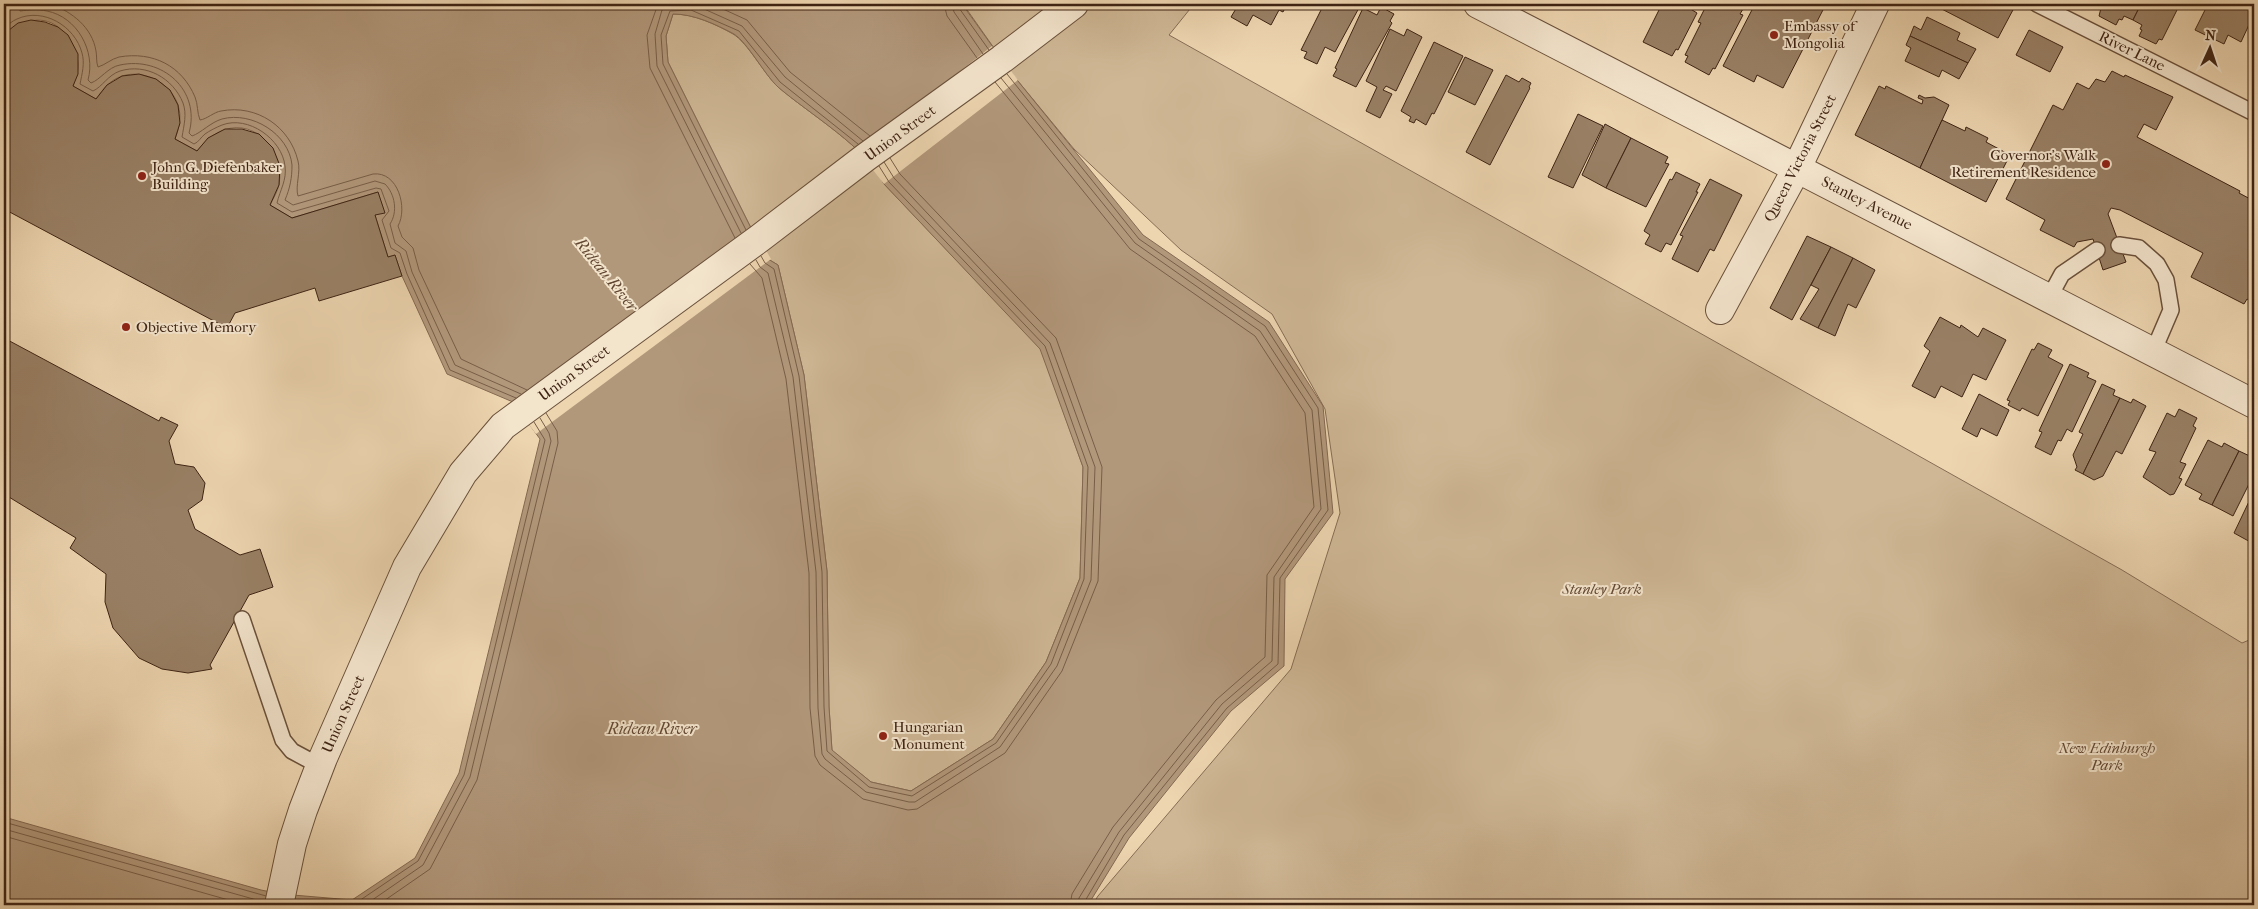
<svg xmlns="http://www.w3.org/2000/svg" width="2258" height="909" font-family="'IM FELL French Canon',serif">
  <rect width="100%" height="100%" fill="#edd5b0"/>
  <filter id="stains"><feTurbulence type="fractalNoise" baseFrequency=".004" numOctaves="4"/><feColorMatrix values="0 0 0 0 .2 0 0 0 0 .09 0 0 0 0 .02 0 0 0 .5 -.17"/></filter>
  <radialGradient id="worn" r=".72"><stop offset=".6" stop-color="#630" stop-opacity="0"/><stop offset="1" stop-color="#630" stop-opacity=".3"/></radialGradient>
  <g fill="#cfb795" stroke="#866d54">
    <polygon points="963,4 1194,4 1169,35 2122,570 2242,643 2254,638 2254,905 1092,905 1098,896 1291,669 1340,513 1325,409 1272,314 1181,250 1074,149 1013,75"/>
    <path d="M673,14C694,14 715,24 733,34C748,43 764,74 778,87C808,113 869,149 884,184L1041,349L1083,467L1080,578L1046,662L993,739L911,791L871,782L832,751L829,707L827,571L804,375L778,265L768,259L757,240L668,62L666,36Z"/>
  </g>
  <path fill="#b2987b" stroke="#846951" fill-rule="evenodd" d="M8,4H962L1013,75L1143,235L1269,322L1323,406L1333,513L1285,579L1284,666L1231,711L1129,838L1088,905H4V817L261,890L281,894L352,900L415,858L459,773L540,439L513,402L447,374L402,276L395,255L388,257L375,215L384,212L378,192L292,218L270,205C273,199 278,191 279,184C285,154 257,118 224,130C212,134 204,142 197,151L175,139C179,128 182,117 178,105C171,83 144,69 122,76C110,80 103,89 96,99L73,86C81,65 80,57 67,40C64,36 61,30 58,27C40,13 19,23 4,34ZM673,14C694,14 715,24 734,34C748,43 764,74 778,87C808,113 869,149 884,184L1040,349L1083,467L1080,578L1046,662L993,739L911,791L871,782L832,750L829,707L827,571L804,375L778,265L768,259L757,240L668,62L666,36Z"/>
  <g fill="#edd5b0">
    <polygon points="992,46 1018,80 884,184 858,151"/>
    <polygon points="752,226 771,259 536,434 513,404"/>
  </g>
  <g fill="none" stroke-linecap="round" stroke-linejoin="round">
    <g stroke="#785e47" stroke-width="1">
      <path d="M18,4L20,11C29,10 37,9 47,11C77,17 96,51 88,80L91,83C100,80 108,67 120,65C162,56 201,90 189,133L192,136C201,133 211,122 222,119C252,111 289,134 292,165C292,178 290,188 285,200L293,205L375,181L385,184C395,194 398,212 390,224L395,243L406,251L412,272L455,365L521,394"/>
      <path d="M51,4C72,12 92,27 96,51C97,56 96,62 98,67C105,65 111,59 119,57C153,51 182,66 195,97C198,104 197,113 200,120C207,119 214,112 221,111C257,104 290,127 298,161C301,172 295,186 298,196L373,174C398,171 408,208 398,226L402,237L413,248L419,270L461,359L527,390"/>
      <polyline points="658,4 647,35 650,68 735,238"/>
      <polyline points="670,4 662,10 655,34 657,66 741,233"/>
      <polyline points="693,4 742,26 785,77 863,141"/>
      <polyline points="712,4 747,20 790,72 870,136"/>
      <polyline points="944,4 947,16 977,58"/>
      <polyline points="952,4 954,12 983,54"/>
      <polyline points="958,4 959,8 989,50"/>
      <path d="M4,28C8,25 12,21 17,19C43,7 75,26 82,53C85,63 82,74 80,84L93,91C102,87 108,75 120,71C146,63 173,78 183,103C187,114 184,125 182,137L194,144C199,142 200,138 205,134C209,131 217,127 222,125C248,115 282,139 285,166C287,180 280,190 277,203L292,212L376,188L381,189L389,211L382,220L391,248L400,253L407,274L450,370L516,398"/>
      <polyline points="1007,74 1139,239 1265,326 1318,408 1328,510 1280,578 1278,664 1227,708 1124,835 1085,901 1084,905"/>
      <polyline points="1001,78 1135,243 1260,331 1312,410 1321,509 1274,577 1272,661 1222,704 1119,832 1079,898 1078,905"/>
      <polyline points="995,82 1130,249 1255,336 1305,413 1314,507 1267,575 1265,657 1216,700 1113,827 1072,894 1070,905"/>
      <polyline points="746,230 663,64 661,35 670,11 691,10 739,31 780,82 858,144"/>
      <polyline points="761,256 765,263 774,269 799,376 822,572 824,707 827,751 869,787 912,796 996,743 1051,664 1084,579 1088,467 1045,346 889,182 879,166"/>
      <polyline points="756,260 760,267 768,273 793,377 816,572 818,708 822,754 825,759 866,792 909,802 915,802 1000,747 1057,666 1091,580 1095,467 1050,343 894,178 884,162"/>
      <polyline points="750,264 762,278 786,379 809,573 810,708 815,756 820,765 863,799 908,810 917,809 1005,753 1062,671 1098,581 1102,467 1056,338 900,174 890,158"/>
      <polyline points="4,822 266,896"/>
      <polyline points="4,829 264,902"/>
      <polyline points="4,836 246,905"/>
      <polyline points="295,900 349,905"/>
      <polyline points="353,905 418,861 464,775 545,440 534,422"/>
      <polyline points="365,905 423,865 470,777 551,441 549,433 540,418"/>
      <polyline points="378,905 430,869 477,780 558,443 557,431 546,413"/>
    </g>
  </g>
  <g fill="#998065" stroke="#3e2313">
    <polygon points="1236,4 1287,4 1283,12 1279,10 1271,25 1253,15 1247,26 1231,17 1237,7 1235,6"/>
    <polygon points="1324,4 1355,4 1360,6 1335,52 1325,47 1317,64 1304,58 1307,52 1301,50"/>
    <polygon points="1662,4 1692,4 1689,8 1697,13 1678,50 1676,49 1672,56 1643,42"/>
    <polygon points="1707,4 1746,4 1740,14 1743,15 1715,69 1713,68 1709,75 1685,62 1688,56 1685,55 1701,23 1698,22"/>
    <polygon points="1755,4 1826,4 1783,88 1757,75 1754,82 1723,66"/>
    <polygon points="1932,4 2006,4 2014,8 1998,38"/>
    <polygon points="2102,4 2141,4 2133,20 2124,16 2122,20 2119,19 2116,25 2099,16"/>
    <polygon points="2141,4 2180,4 2162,40 2159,39 2156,44 2139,36 2142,30 2140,29 2142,25 2133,20"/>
    <polygon points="2208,4 2250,4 2254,6 2254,14 2241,42 2228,35 2224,44 2195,30"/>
    <polygon points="1381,7 1394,14 1390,21 1392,23 1356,87 1333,76 1337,69 1335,68 1363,8 1377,15"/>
    <polygon points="1927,17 1960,33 1957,40 1976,49 1968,63 1910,36 1914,26 1921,30"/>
    <polygon points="31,20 45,22 58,27 68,35 78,54 78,74 73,86 96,99 107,85 122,76 139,74 156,79 170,90 178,105 180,123 175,139 197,151 208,138 225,129 242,129 259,134 273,148 280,166 279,185 270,205 292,218 378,192 385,213 375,215 388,257 395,255 402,276 319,301 315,288 235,313 227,328 4,209 4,34 18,23"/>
    <polygon points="1390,29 1404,36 1407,29 1422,37 1396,91 1386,86 1383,90 1392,94 1380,118 1366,111 1377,87 1366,81"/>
    <polygon points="2029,30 2063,47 2050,72 2016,55"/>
    <polygon points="1910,36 1968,63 1959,79 1942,70 1939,77 1905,61 1911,48 1906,45"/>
    <polygon points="1434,42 1463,56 1434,114 1432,113 1426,125 1416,119 1414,123 1409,121 1411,117 1401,111"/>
    <polygon points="1465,57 1493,70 1475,105 1448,92"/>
    <polygon points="2112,71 2124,77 2125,75 2173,97 2156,130 2144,124 2137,137 2240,191 2239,193 2254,201 2254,303 2247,299 2244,304 2191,277 2203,253 2120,210 2111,208 2108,214 2126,262 2103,270 2093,239 2077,242 2074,247 2040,230 2045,220 2006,199 2053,105 2063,110 2077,83 2089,89 2096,79 2105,82"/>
    <polygon points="1506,75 1519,82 1522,78 1531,83 1529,87 1530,88 1490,165 1466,152"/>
    <polygon points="1879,86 1885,89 1886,86 1922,104 1923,100 1918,98 1919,95 1925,98 1934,97 1949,105 1920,168 1855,135"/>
    <polygon points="1578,114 1603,126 1573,188 1548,177"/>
    <polygon points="1942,120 1965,131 1966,127 1988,138 1986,142 2010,155 1986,202 1920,168"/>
    <polygon points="1605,124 1631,138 1606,188 1582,175"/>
    <polygon points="1631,138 1668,157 1665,163 1669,164 1646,207 1606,188"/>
    <polygon points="1676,172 1700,184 1696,192 1698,192 1671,245 1666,243 1661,252 1645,244 1650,235 1644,231 1670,179 1672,180"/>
    <polygon points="1710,179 1742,195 1714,251 1710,249 1698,272 1672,259 1683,236 1680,235"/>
    <polygon points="1807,236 1831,247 1792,320 1770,308"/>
    <polygon points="1831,247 1853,258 1818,328 1800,319 1819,289 1811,285"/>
    <polygon points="1853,258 1875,270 1856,308 1848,304 1835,336 1818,328"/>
    <polygon points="1940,317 1960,328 1961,325 1978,337 1983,328 2006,340 1986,380 1973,374 1962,397 1941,386 1935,398 1912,386 1930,351 1924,346"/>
    <polygon points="4,338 159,421 161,417 178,425 169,441 175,464 194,467 205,483 202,500 188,510 195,529 240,555 260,549 273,587 249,595 210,665 212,669 188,673 162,669 139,658 113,628 105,602 106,574 70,548 76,538 4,494"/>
    <polygon points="2038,343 2052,350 2048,357 2063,365 2038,416 2022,408 2020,411 2008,405 2010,401 2007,400 2032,349 2034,350"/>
    <polygon points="2070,364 2089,373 2087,377 2096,381 2072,432 2067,429 2061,441 2058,440 2051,455 2035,447 2042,432 2039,431"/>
    <polygon points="2102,384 2115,390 2113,395 2120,398 2083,474 2075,470 2077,467 2073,455 2083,434 2079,432"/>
    <polygon points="1979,394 2009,410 1997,436 1981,428 1977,437 1962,429"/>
    <polygon points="2120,398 2131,403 2133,399 2146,406 2122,454 2116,451 2103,476 2094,480 2083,474"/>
    <polygon points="2179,409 2197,418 2193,426 2196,428 2180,462 2186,464 2179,478 2182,479 2174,494 2170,495 2143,477 2156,452 2149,450 2167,413 2175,417"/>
    <polygon points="2208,440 2222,447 2224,443 2239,451 2212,505 2199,499 2202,494 2185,485"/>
    <polygon points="2239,451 2254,458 2254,474 2233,516 2212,505"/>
    <polygon points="2254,491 2254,544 2234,533"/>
  </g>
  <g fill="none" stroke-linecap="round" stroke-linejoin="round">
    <g stroke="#6a503a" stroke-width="18">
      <g id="service">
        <polyline points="2037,4 2254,113"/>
        <polyline points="2119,245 2139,248 2157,264 2166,280 2171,310 2153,352"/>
        <polyline points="2049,298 2062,274 2097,250"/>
        <polyline points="242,619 283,740 292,751 320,766"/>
      </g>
    </g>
    <g stroke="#6a503a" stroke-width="30">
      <g id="minor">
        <polyline points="1478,4 2254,404"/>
        <polyline points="1720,310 1797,168 1875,4"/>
        <polyline points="279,905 292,844 303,810 323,758 407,567 463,473 503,426 760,238 866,157 1002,59 1074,4"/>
      </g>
    </g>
    <use href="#service" stroke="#f3e4cc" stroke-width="15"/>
    <use href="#minor" stroke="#f3e4cc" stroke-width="28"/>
  </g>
  <g fill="#8f2418" stroke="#f3e4cc" stroke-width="2">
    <circle cx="1774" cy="35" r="5"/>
    <circle cx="2106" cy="164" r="5"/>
    <circle cx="142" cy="176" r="5"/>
    <circle cx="126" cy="327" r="5"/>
    <circle cx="883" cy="736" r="5"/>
  </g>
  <g text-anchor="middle" stroke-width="4" stroke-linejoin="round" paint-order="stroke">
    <g font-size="15" fill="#3e2313" stroke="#f3e4cc" text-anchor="start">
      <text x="1784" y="31">Embassy of<tspan x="1784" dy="17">Mongolia</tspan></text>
      <text x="2096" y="160" text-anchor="end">Governor's Walk<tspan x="2096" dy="17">Retirement Residence</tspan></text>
      <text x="152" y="172">John G. Diefenbaker<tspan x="152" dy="17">Building</tspan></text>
      <text x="136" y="332">Objective Memory</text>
      <text x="893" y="732">Hungarian<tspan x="893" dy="17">Monument</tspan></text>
    </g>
    <g font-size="15" fill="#3e2313" stroke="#f3e4cc">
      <text transform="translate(2132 51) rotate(26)" y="5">River Lane</text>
      <text transform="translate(900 133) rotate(-36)" y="5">Union Street</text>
      <text transform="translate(1800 158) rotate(-63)" y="5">Queen Victoria Street</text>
      <text transform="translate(1867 203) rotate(27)" y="5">Stanley Avenue</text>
      <text transform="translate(574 373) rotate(-36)" y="5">Union Street</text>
      <text transform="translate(343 714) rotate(-66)" y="5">Union Street</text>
    </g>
    <g font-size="15" font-style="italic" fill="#624834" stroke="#f3e4cc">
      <text x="1602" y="594">Stanley Park</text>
      <text x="2107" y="753">New Edinburgh<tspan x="2107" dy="17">Park</tspan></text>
    </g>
    <g font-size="16" font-style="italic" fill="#614632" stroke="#f3e4cc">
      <text transform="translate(607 274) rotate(51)" y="6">Rideau River</text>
      <text x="652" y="734">Rideau River</text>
    </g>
  </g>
  <rect width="2258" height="909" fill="none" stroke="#edd5b0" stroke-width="20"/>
  <rect x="5" y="5" width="2248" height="899" fill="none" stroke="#3e2313" stroke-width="2.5"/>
  <rect x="10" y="10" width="2238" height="889" fill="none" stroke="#3e2313"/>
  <g transform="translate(2210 48) rotate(3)" stroke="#f3e4cc" stroke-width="4" paint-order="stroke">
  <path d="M0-4L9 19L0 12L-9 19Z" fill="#3e2313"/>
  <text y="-8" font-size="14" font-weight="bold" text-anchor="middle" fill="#3e2313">N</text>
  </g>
  <rect width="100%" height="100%" filter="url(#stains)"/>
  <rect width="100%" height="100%" fill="url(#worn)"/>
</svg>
